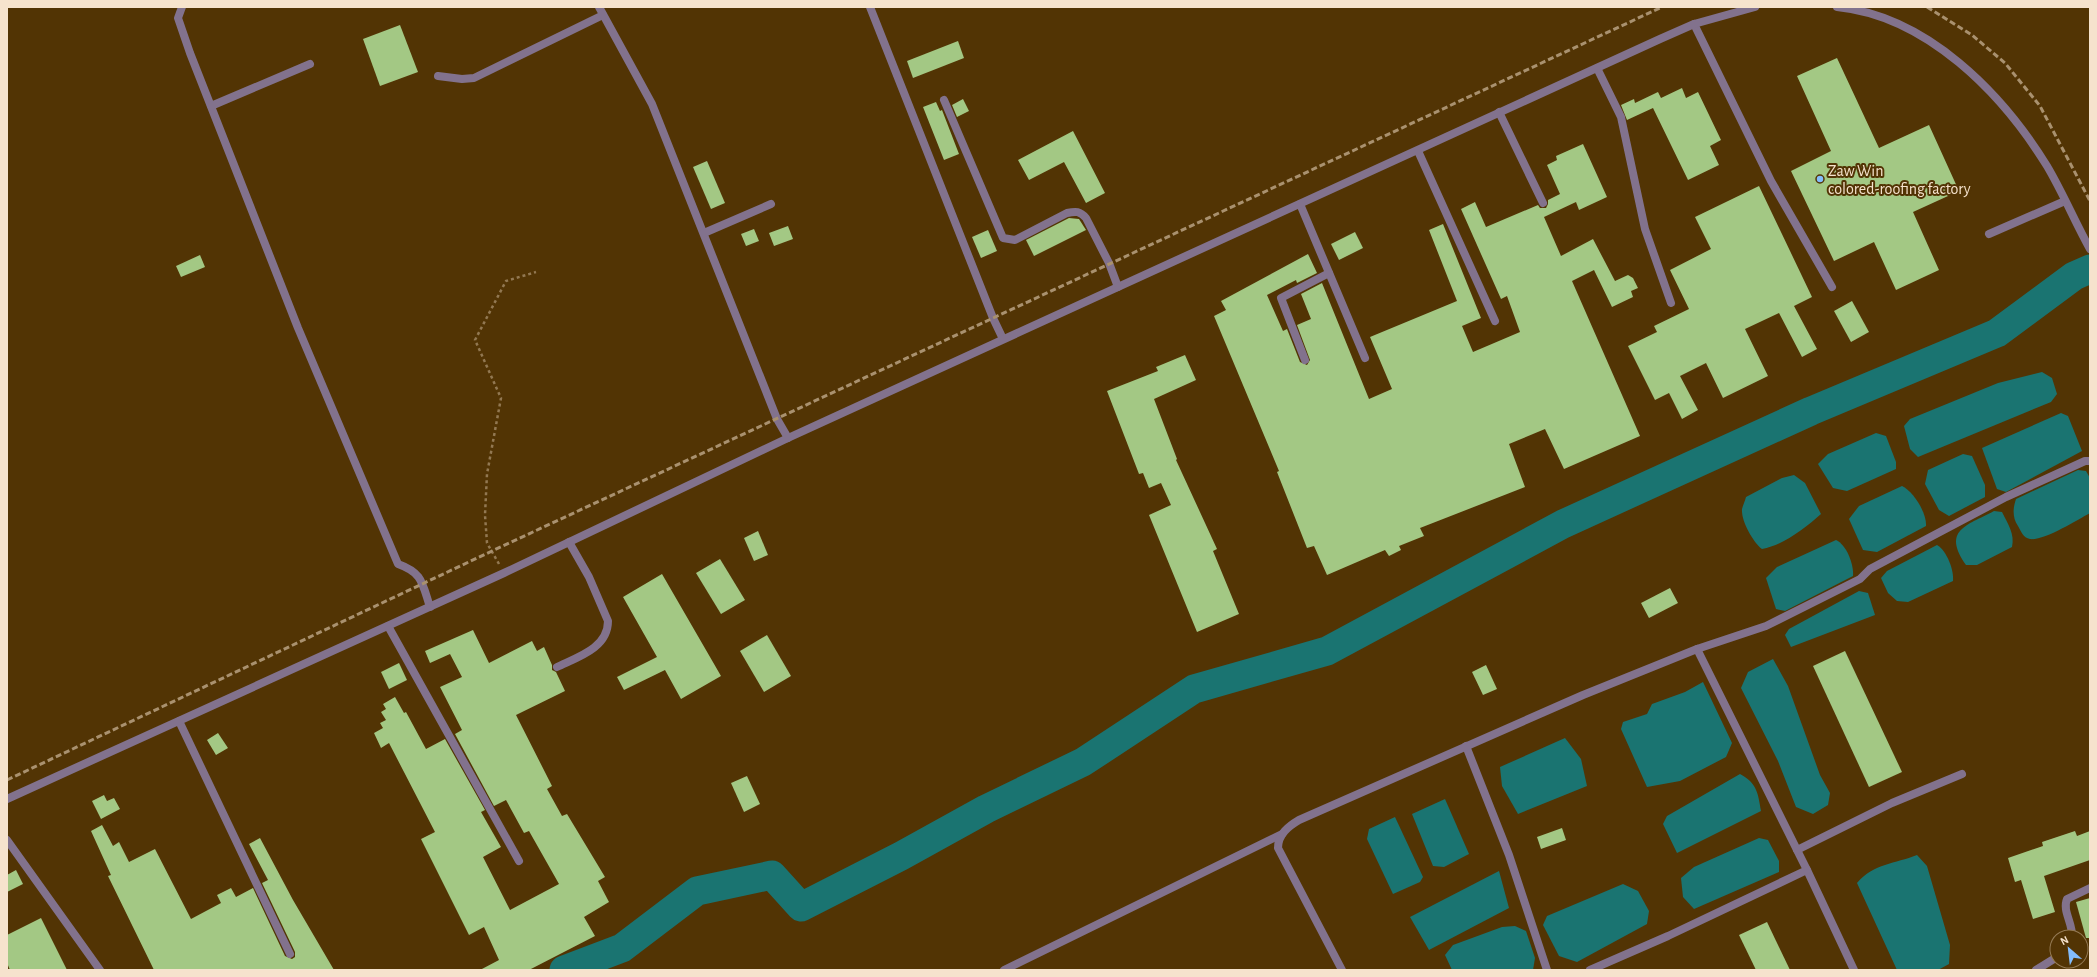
<svg xmlns="http://www.w3.org/2000/svg" width="2097" height="977" font-family="'Alegreya Sans',sans-serif">
  <rect width="100%" height="100%" fill="#523404"/>
  <g fill="#1a7471">
    <polygon points="2042,372 2052,378 2057,394 2051,402 1918,457 1910,449 1904,426 1910,419 1998,383"/>
    <polygon points="2061,413 2068,416 2082,451 2006,492 1997,489 1982,448"/>
    <polygon points="1876,433 1886,436 1896,462 1896,469 1847,491 1833,488 1818,464 1828,454"/>
    <polygon points="1963,454 1972,456 1985,485 1985,497 1949,516 1939,510 1925,484 1928,470"/>
    <path d="M2078,470L2086,471L2090,478V513C2077,520 2044,541 2030,539C2023,538 2021,531 2018,526C2012,517 2013,508 2016,499Z"/>
    <path d="M1794,475L1805,483L1821,514C1805,528 1784,545 1762,549C1753,542 1741,521 1742,509C1743,505 1745,501 1746,497L1782,478Z"/>
    <path d="M1902,486C1913,491 1927,513 1926,526L1877,552L1863,550L1849,519L1859,506Z"/>
    <path d="M1994,511L2002,512C2008,524 2015,534 2012,547L1977,565H1966C1942,530 1966,526 1994,511Z"/>
    <path d="M1836,540C1847,545 1854,565 1853,576L1785,611L1776,609L1766,578L1777,567Z"/>
    <path d="M1937,545C1947,551 1954,570 1953,581L1908,602L1897,601L1888,593L1881,578L1887,571Z"/>
    <polygon points="1859,591 1868,593 1875,615 1791,647 1785,635 1789,629"/>
    <polygon points="1773,659 1788,686 1820,775 1830,793 1828,805 1813,814 1796,807 1778,761 1741,688 1748,672"/>
    <polygon points="1703,682 1732,743 1726,757 1680,781 1647,787 1621,729 1623,722 1647,714 1652,704 1685,692"/>
    <polygon points="1565,738 1581,759 1587,786 1518,814 1502,786 1500,767"/>
    <path d="M1740,774C1757,783 1758,793 1761,811L1677,853L1663,824L1667,816Z"/>
    <polygon points="1445,799 1469,854 1444,867 1433,866 1412,814"/>
    <polygon points="1395,817 1423,877 1420,882 1393,894 1367,839 1369,829"/>
    <polygon points="1759,838 1768,840 1779,861 1779,872 1694,909 1683,897 1681,878 1694,867"/>
    <path d="M1917,855L1927,866L1950,945L1949,964L1938,970H1897L1857,883C1874,863 1895,864 1917,855Z"/>
    <polygon points="1499,871 1509,908 1429,950 1410,917"/>
    <polygon points="1623,884 1638,891 1649,911 1647,924 1577,962 1559,956 1543,925 1547,916"/>
    <polygon points="1515,926 1526,931 1535,958 1533,970 1452,970 1445,955 1453,945 1502,927"/>
  </g>
  <g fill="none" stroke-linecap="round" stroke-linejoin="round">
    <polyline stroke="#1a7471" stroke-width="29" points="564,970 622,948 697,891 772,875 801,907 901,856 986,809 1083,762 1194,689 1327,651 1563,524 1811,411 1997,333 2074,276 2090,269"/>
  </g>
  <g fill="#a3c884">
    <polygon points="400,25 418,72 380,86 363,39"/>
    <polygon points="958,41 964,58 913,78 907,61"/>
    <polygon points="1837,58 1879,148 1929,125 1959,191 1913,212 1939,270 1896,290 1874,242 1834,261 1791,171 1831,151 1797,76"/>
    <polygon points="1682,88 1686,98 1698,92 1721,140 1710,146 1719,165 1688,180 1653,108 1627,120 1621,105 1634,99 1635,103 1658,92 1661,98"/>
    <polygon points="963,99 969,111 957,117 952,105"/>
    <polygon points="936,102 940,111 942,110 959,154 944,160 923,107"/>
    <polygon points="1073,131 1105,193 1086,203 1064,162 1029,180 1018,160"/>
    <polygon points="1583,144 1607,197 1579,210 1576,202 1544,217 1561,256 1593,239 1615,281 1628,275 1633,278 1638,288 1631,291 1633,297 1612,307 1594,270 1572,281 1640,436 1564,469 1545,429 1509,444 1525,487 1420,528 1424,536 1399,546 1401,550 1389,556 1385,550 1327,575 1314,546 1307,548 1277,472 1279,471 1214,316 1226,310 1221,301 1308,254 1317,273 1297,283 1296,280 1267,295 1283,331 1287,329 1300,362 1307,365 1310,360 1297,325 1311,319 1301,294 1322,283 1369,399 1392,389 1370,337 1457,301 1429,230 1443,224 1481,318 1462,326 1473,352 1520,332 1507,296 1501,299 1461,209 1475,202 1486,227 1538,205 1540,208 1546,208 1548,204 1548,200 1560,194 1547,165 1557,160 1556,156"/>
    <polygon points="707,161 725,203 711,209 693,167"/>
    <polygon points="1759,186 1812,297 1794,306 1817,349 1802,357 1779,313 1745,329 1768,376 1723,398 1706,363 1680,376 1698,410 1682,419 1669,393 1655,400 1628,346 1657,332 1654,326 1689,309 1670,270 1711,249 1695,217"/>
    <polygon points="1069,218 1079,219 1086,230 1034,256 1026,240"/>
    <polygon points="788,226 793,239 774,246 769,233"/>
    <polygon points="754,229 759,241 746,246 741,234"/>
    <polygon points="988,230 997,251 981,258 972,237"/>
    <polygon points="1355,232 1363,248 1339,260 1331,244"/>
    <polygon points="200,255 205,267 181,277 176,266"/>
    <polygon points="1852,301 1869,332 1851,342 1834,311"/>
    <polygon points="1185,355 1196,380 1154,399 1177,459 1176,460 1217,549 1213,551 1239,614 1197,632 1149,515 1171,505 1161,483 1149,488 1143,473 1139,474 1107,391 1158,371 1156,367"/>
    <polygon points="758,531 768,555 754,561 744,538"/>
    <polygon points="720,559 745,600 721,614 696,573"/>
    <polygon points="662,574 721,676 681,699 665,670 624,690 617,677 657,657 623,597"/>
    <polygon points="1670,588 1678,603 1649,618 1641,603"/>
    <polygon points="473,630 489,663 532,641 537,651 544,647 552,665 552,670 556,672 565,691 516,715 552,786 547,789 562,816 567,814 605,877 598,881 609,902 584,917 595,936 529,970 480,970 499,960 484,927 469,935 421,839 435,832 389,743 381,748 374,733 383,728 380,723 386,720 381,712 386,709 383,704 395,697 404,713 406,712 426,749 445,739 485,810 481,812 501,847 483,857 510,910 559,884 529,831 524,833 506,800 494,806 455,734 462,730 440,687 462,677 450,654 430,663 425,651"/>
    <polygon points="767,635 791,676 764,692 740,651"/>
    <polygon points="1845,651 1902,772 1869,787 1813,666"/>
    <polygon points="399,663 407,680 389,689 381,672"/>
    <polygon points="1486,665 1497,689 1483,695 1472,672"/>
    <polygon points="218,733 228,748 216,755 207,740"/>
    <polygon points="747,776 760,804 744,812 731,783"/>
    <polygon points="104,795 107,801 114,798 120,809 101,819 92,801"/>
    <polygon points="102,825 113,846 119,842 129,862 155,849 191,919 221,903 217,895 231,888 236,897 253,888 285,956 292,959 295,957 295,952 262,883 268,880 249,844 260,838 293,900 334,970 154,970 108,876 111,875 91,831"/>
    <polygon points="1562,828 1566,840 1541,849 1537,837"/>
    <polygon points="2075,831 2077,836 2090,831 2090,860 2044,876 2055,912 2033,919 2021,880 2015,882 2008,858 2043,846 2042,842"/>
    <polygon points="16,870 23,884 7,892 7,875"/>
    <polygon points="2090,898 2090,938 2086,938 2076,902"/>
    <polygon points="41,918 67,970 10,970 7,963 7,935"/>
    <polygon points="1767,922 1790,970 1756,970 1739,935"/>
  </g>
  <g fill="none" stroke-linecap="round" stroke-linejoin="round">
    <polyline stroke="#927852" stroke-width="2.5" stroke-dasharray="3 3" stroke-linecap="butt" points="499,564 487,543 485,515 487,474 501,398 475,340 506,281 536,272"/>
    <g stroke="#82728d" stroke-width="8">
      <path d="M182,7L178,18L190,53L298,328L398,564C423,573 422,583 430,607"/>
      <polyline points="1694,24 1771,181 1832,287"/>
      <polyline points="1597,68 1621,117 1645,229 1671,303"/>
      <polyline points="438,76 462,79 474,78 603,15"/>
      <path d="M944,100L1003,238L1015,240L1067,213C1076,211 1080,211 1086,218L1109,263L1118,287"/>
      <polyline points="211,106 310,64"/>
      <polyline points="1499,112 1543,203"/>
      <polyline points="1418,151 1495,321"/>
      <polyline points="1300,204 1365,358"/>
      <polyline points="1989,234 2065,201"/>
      <polyline points="1305,360 1281,298 1329,273"/>
      <polyline points="388,626 519,861"/>
      <polyline points="179,721 290,954"/>
      <polyline points="7,840 100,970"/>
    </g>
    <g stroke="#82728d" stroke-width="8">
      <polyline points="599,7 652,104 777,419 788,438"/>
      <polyline points="870,7 993,318 1003,339"/>
      <path d="M1837,7C1927,16 2002,93 2047,166C2063,193 2075,222 2090,249"/>
      <polyline points="704,233 771,204"/>
      <polyline points="1697,649 1807,870 1854,970"/>
      <path d="M557,667C578,657 608,648 608,621L589,577L569,542"/>
      <polyline points="1466,746 1509,855 1547,970"/>
      <polyline points="7,799 504,573 788,438 1660,39 1694,24 1755,7"/>
      <polyline points="1797,850 1892,803 1962,774"/>
      <path d="M2072,937C2073,923 2062,911 2067,899L2090,888"/>
      <polyline points="1004,970 1282,834"/>
      <path d="M1342,970L1278,848C1278,834 1289,826 1299,820L1583,695L1697,649L1766,626L1860,579L1870,569L2006,497L2085,461H2090"/>
      <polyline points="1590,970 1668,936 1807,870"/>
      <polyline points="2036,970 2057,957"/>
    </g>
    <g stroke="#a9916f" stroke-width="3" stroke-dasharray="6 3" stroke-linecap="butt">
      <polyline points="1927,7 1972,35 2005,63 2040,106 2090,201"/>
      <polyline points="7,780 492,551 1662,7"/>
    </g>
  </g>
  <circle fill="#83bcfb" stroke="#523404" stroke-width="1.5" cx="1820" cy="179" r="4"/>
  <g text-anchor="middle" stroke-width="4" stroke-linejoin="round" paint-order="stroke">
    <g font-size="16" fill="#f6e3cd" stroke="#523404" text-anchor="start">
      <text x="1828" y="176">Zaw Win<tspan x="1828" dy="18">colored-roofing factory</tspan></text>
    </g>
  </g>
  <rect width="2097" height="977" fill="none" stroke="#f6e3cd" stroke-width="16"/>
  <g transform="translate(2069 949) rotate(332)"><circle r="19" fill="#523404" stroke="#947a54"/>
  <path d="M0-3L7 15L0 10L-7 15Z" fill="#83bcfb"/>
  <text y="-6" font-size="11" font-weight="bold" text-anchor="middle" fill="#f6e3cd">N</text>
  </g>
</svg>
